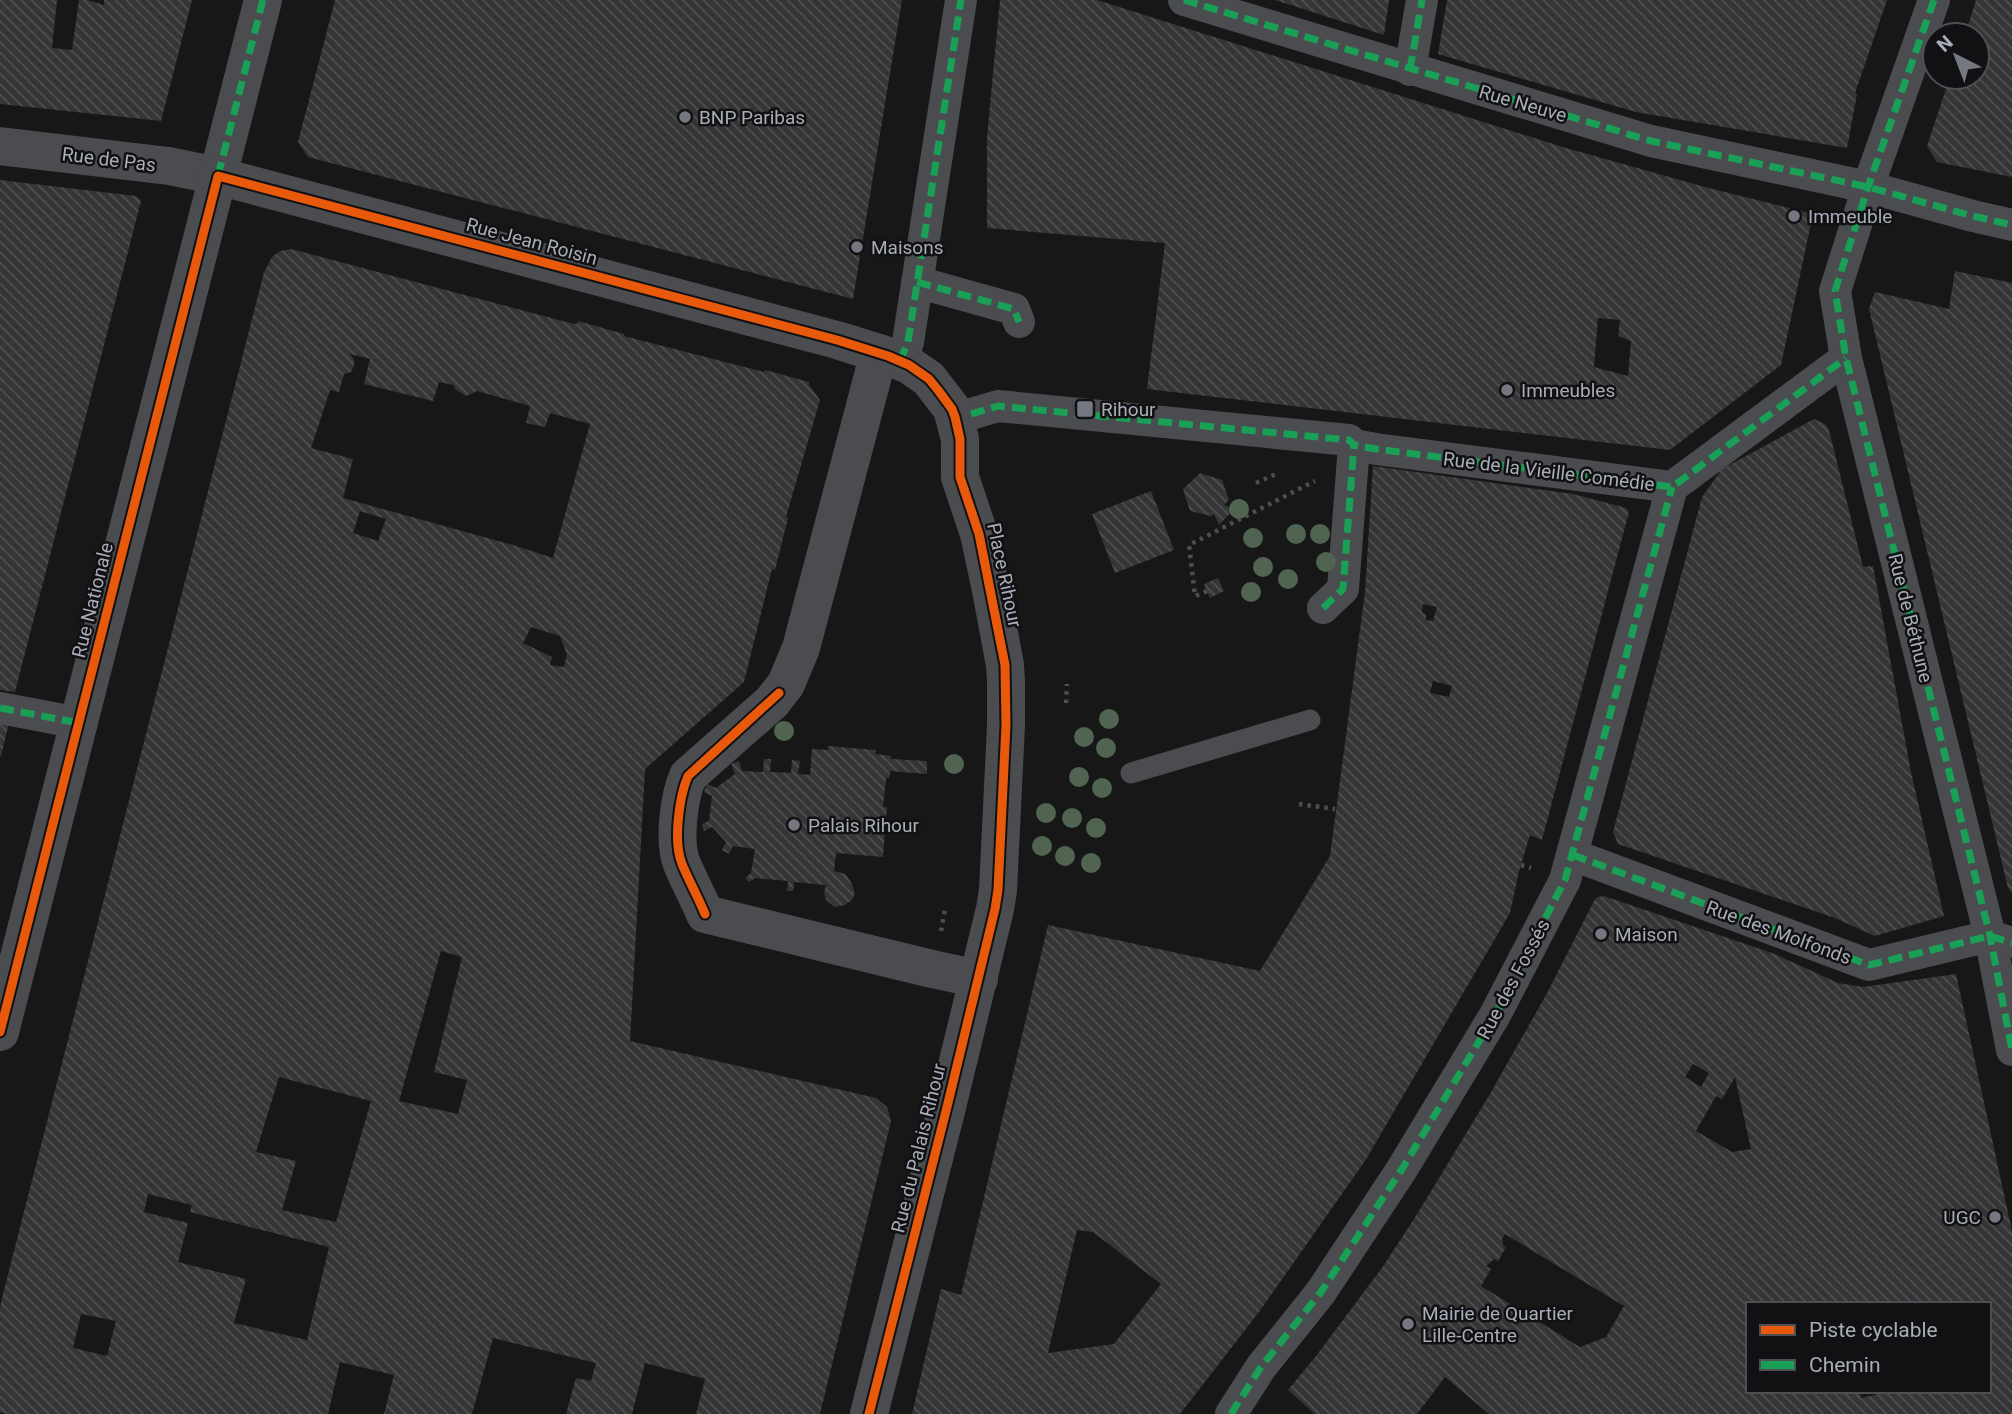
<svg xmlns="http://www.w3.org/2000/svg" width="2012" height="1414" font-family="Roboto,sans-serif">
  <defs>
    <pattern id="building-back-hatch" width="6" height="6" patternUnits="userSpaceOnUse" patternTransform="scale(1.75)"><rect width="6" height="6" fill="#353536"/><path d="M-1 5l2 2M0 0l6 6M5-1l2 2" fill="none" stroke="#4f5051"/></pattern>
  </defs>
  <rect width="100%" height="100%" fill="#171717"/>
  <g fill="url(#building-back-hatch)" fill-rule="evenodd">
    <polygon points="0,0 57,0 52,48 72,50 79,0 87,0 104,5 104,0 192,0 161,121 0,104"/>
    <path d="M335,0H902L853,299L308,157L298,142ZM771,107L779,108L776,127L754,123L757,111L770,114Z"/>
    <path d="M1000,0H1097L1566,148L1705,187L1813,214L1781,365L1670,450L1147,389L1165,243L987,228V137ZM1598,318L1620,320L1618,336L1631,341L1628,376L1594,367Z"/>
    <polygon points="1275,0 1389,0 1384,35"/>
    <polygon points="1447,0 1887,0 1855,93 1857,94 1847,148 1636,112 1438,54"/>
    <polygon points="1976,0 2012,0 2012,177 1937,162 1927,146 1950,77 1977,77 1977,35 1965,35"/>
    <polygon points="0,180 136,196 141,201 15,692 0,690"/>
    <path d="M291,249L574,324H577L578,321L624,334V336L764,372L765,370L809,382V385L820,400L786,517L788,518L775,570L772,569L744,682L645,769L630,1041L876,1098L887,1107L891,1121L820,1414H696L705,1379L645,1363L632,1414H566L576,1378L591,1381L596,1363L493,1338L472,1414H384L394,1375L340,1362L328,1414H7L0,1412V1308L2,1298L264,272L272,257L280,251ZM350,354L370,359L364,384L433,401L439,382L454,385L455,389L466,396L477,391L530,406L526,423L545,427L550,413L590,424L553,558L513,545L343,498L353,459L311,448L330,390L339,392L344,374L351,372L354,366V360ZM360,511L386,519L378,541L353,533ZM531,627L560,636L567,655L564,667L550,665L552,657L523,643ZM441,951L462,957L434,1072L467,1080L458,1114L399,1101ZM279,1077L371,1101L336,1222L282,1210L296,1161L256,1152ZM148,1194L192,1205L190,1212L329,1247L307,1340L234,1323L246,1279L178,1262L188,1223L144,1212ZM81,1314L116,1321L107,1356L73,1348Z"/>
    <polygon points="1955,271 2012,283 2012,893 2008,888 1869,309 1875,292 1949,309"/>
    <polygon points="1814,419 1825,424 1829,430 1863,567 1873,566 1911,772 1944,916 1875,936 1835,918 1618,844 1613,832 1702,497 1722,469"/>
    <path d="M1373,466L1573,494L1626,508L1629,512L1542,840L1530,835L1519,871L1510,913L1365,1161L1259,1312L1180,1414H912L941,1289L961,1295L1048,925L1260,971L1330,856L1365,592ZM1423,604L1437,607L1433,621L1426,620V615L1422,612ZM1433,681L1452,686L1449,697L1430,693ZM1077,1230L1093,1232L1161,1284L1114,1344L1048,1353Z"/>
    <polygon points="1200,473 1222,480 1229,500 1224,505 1234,509 1219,525 1214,514 1211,516 1190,511 1183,489"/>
    <polygon points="1151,491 1174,550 1115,573 1092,514"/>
    <polygon points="1218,578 1224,591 1210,598 1204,584"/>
    <polygon points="0,722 9,723 1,756 0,756"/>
    <polygon points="828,746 876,750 875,754 891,756 891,759 927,761 927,774 890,771 889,778 886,778 883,807 887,807 883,857 836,853 834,871 845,874 851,882 855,893 852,900 844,905 835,907 826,900 824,892 826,885 794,882 793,891 787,891 788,881 755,878 749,882 745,878 751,873 755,849 733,846 729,854 722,850 726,842 712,827 704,831 702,824 709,821 712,796 704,792 707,784 716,788 735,774 731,764 739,761 742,771 763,772 764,759 771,759 770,772 791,773 792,760 800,761 798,774 810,775 812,749 828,750"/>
    <path d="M1604,896L1775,954L1838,983L1863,987L1956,974L2012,1231V1414H1489L1445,1377L1417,1414H1315L1288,1390L1316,1356L1384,1265L1419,1211L1490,1094L1546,995L1595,899L1598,897ZM1693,1064L1709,1073L1701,1087L1685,1077ZM1735,1077L1751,1149L1732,1152L1696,1131L1716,1096L1722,1099ZM1505,1234L1624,1306L1606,1337L1580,1347L1481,1286L1491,1269L1486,1266L1494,1259L1498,1261L1506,1247L1503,1245L1502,1239ZM1748,1304H1989V1391H1891L1861,1398L1860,1391H1748Z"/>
  </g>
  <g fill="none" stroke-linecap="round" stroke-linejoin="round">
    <g stroke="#4d4e52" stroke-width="4.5" stroke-dasharray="3.5 5" stroke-linecap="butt">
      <polyline points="1256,483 1278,473"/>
      <polyline points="1207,591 1195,596 1189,545 1315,481"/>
      <polyline points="1066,703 1067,684"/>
      <polyline points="1299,804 1335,809"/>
      <polyline points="1521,865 1531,868"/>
      <polyline points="941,931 945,909"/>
    </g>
    <polyline stroke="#4b4c50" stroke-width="21" points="1131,773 1310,720"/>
    <g stroke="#4b4c50" stroke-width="32">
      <polyline points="1184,0 1651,141 1868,187 1973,216 2012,225"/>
      <polyline points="1934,0 1868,187 1835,291 1846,358 1990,936 2012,1050"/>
      <polyline points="1410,70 1422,0"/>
      <polyline points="917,282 1014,309 1019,322"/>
      <polyline points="900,361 908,342 961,0"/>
      <polyline points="971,414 998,406 1349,440 1354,445 1376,449 1672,487 1846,358"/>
      <polyline points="1323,608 1343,589 1354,445"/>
      <polyline points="0,708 79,723"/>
      <polyline points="1573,855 1869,965 1990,936 2009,942"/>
      <polyline points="1231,1414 1261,1367 1321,1292 1402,1169 1495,1015 1565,880 1672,487"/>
    </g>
    <g stroke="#4b4c50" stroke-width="38">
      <polyline points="0,146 169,166 218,176 837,340 888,356 909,365 929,379 952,409 960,439 960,477 979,534 991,590 1005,665 1006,681 1006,725 998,890 995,909 947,1107 869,1414"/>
      <polyline points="218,176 263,0"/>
      <path d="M879,353L801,648L786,684L772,702L688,776C679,797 673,842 682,864C689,881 698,897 705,914L932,969L979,979"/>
    </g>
    <polyline stroke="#4b4c50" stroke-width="38" points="0,1032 218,176"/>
    <g stroke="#1a9f57" stroke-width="7" stroke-dasharray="14 7" stroke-linecap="butt">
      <polyline points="1184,0 1651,141 1868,187 1973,216 2012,225"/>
      <polyline points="1934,0 1868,187 1835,291 1846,358 1990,936 2012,1050"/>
      <polyline points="1410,70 1422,0"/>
      <polyline points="218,176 263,0"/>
      <polyline points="917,282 1014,309 1019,322"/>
      <polyline points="900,361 908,342 961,0"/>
      <polyline points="971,414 998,406 1349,440 1354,445 1376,449 1672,487 1846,358"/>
      <polyline points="1323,608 1343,589 1354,445"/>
      <polyline points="0,708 79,723"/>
      <polyline points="1573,855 1869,965 1990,936 2012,943"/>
      <polyline points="1231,1414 1261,1367 1321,1292 1402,1169 1495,1015 1565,880 1672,487"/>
    </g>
    <g stroke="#111113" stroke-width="13">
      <g id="cycleway">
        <path d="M705,914C698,897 689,881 682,864C673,842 679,797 688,776L779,693"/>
        <polyline points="0,1032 218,176 837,340 888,356 909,365 929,379 938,390 952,409 955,417 960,439 960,477 979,534 1005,665 1006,725 998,890 995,909 947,1107 869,1414"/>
      </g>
    </g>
    <use href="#cycleway" stroke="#e8590c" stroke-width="9"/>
  </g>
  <g fill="#506451">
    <circle cx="1239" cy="509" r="10"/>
    <circle cx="1296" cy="534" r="10"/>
    <circle cx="1320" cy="534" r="10"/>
    <circle cx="1253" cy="538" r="10"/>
    <circle cx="1326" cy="562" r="10"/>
    <circle cx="1263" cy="567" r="10"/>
    <circle cx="1288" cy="579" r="10"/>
    <circle cx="1251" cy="592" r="10"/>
    <circle cx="1109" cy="719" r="10"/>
    <circle cx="784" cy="731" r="10"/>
    <circle cx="1084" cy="737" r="10"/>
    <circle cx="1106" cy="748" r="10"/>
    <circle cx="954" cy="764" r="10"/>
    <circle cx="1079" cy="777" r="10"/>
    <circle cx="1102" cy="788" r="10"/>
    <circle cx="1046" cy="813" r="10"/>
    <circle cx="1072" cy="818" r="10"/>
    <circle cx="1096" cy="828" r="10"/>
    <circle cx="1042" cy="846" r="10"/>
    <circle cx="1065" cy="856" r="10"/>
    <circle cx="1091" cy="863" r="10"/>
  </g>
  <g fill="#757880" stroke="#111113" stroke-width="2.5">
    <circle cx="685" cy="117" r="7"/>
    <circle cx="1794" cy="216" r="7"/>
    <circle cx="857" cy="247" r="7"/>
    <circle cx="1507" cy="390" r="7"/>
    <rect x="1076" y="400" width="18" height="18" rx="3.5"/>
    <circle cx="794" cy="825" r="7"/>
    <circle cx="1601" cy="934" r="7"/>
    <circle cx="1995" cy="1217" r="7"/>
    <circle cx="1408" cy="1324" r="7"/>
  </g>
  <g text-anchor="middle" stroke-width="5" stroke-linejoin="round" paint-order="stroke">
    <g font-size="19" fill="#a8adb8" stroke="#111113">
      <text transform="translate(1523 103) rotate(16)" y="7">Rue Neuve</text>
      <text transform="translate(109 159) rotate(7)" y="7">Rue de Pas</text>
      <text transform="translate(532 241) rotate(15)" y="7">Rue Jean Roisin</text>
      <text transform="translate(1549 471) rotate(7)" y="7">Rue de la Vieille Comédie</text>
      <text transform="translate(1005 575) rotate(78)" y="7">Place Rihour</text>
      <text transform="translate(92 600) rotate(-76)" y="7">Rue Nationale</text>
      <text transform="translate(1911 618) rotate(76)" y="7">Rue de Béthune</text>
      <text transform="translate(1779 932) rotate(20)" y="7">Rue des Molfonds</text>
      <text transform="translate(1513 979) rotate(-62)" y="7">Rue des Fossés</text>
      <text transform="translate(918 1148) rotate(-76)" y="7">Rue du Palais Rihour</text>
    </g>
    <g font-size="19" fill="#a8adb8" stroke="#111113" text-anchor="start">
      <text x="699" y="124">BNP Paribas</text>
      <text x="1808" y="223">Immeuble</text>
      <text x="871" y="254">Maisons</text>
      <text x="1521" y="397">Immeubles</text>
      <text x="1101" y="416">Rihour</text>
      <text x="808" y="832">Palais Rihour</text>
      <text x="1615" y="941">Maison</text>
      <text x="1981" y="1224" text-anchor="end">UGC</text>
      <text x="1422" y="1320">Mairie de Quartier<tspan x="1422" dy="22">Lille-Centre</tspan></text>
    </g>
  </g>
  <rect x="1746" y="1302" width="245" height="91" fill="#111113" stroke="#4d4f55" stroke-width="2"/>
  <rect x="1760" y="1325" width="35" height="10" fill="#e8590c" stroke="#4d4f55" stroke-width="2"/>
  <text x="1809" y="1337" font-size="21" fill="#a8adb8">Piste cyclable</text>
  <rect x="1760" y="1360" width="35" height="10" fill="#1a9f57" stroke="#4d4f55" stroke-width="2"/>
  <text x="1809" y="1372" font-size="21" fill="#a8adb8">Chemin</text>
  <g transform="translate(1956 56) rotate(318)"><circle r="33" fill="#111113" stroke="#4d4f55" stroke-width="2"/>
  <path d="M0-5L12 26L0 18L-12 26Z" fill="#757880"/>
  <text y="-10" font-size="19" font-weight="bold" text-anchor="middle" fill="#a8adb8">N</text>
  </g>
</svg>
